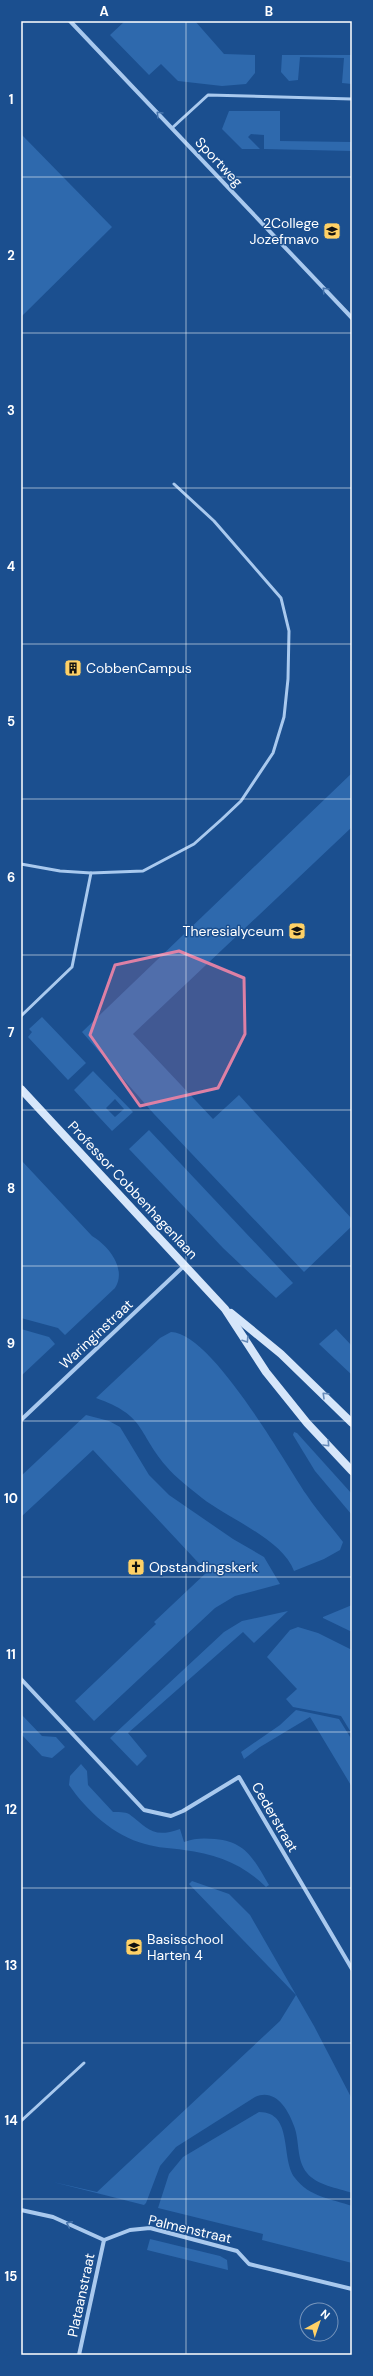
<svg xmlns="http://www.w3.org/2000/svg" width="373" height="2376" font-family="'DM Sans',sans-serif">
  <rect width="100%" height="100%" fill="#1b4f8f"/>
  <g fill="#2e69ad" fill-rule="evenodd">
    <polygon points="125,21 195,21 224,54 255,55 255,73 246,84 222,86 178,81 161,64 149,75 110,35"/>
    <polygon points="282,55 352,55 352,84 342,83 344,58 300,57 298,80 289,81 281,72"/>
    <polygon points="229,111 280,111 280,141 352,142 352,151 264,149 264,135 251,134 248,137 260,149 242,149 222,129"/>
    <polygon points="21,134 112,227 21,317"/>
    <polygon points="352,659 352,740 350,661"/>
    <polygon points="352,773 352,827 133,1034 213,1119 239,1095 352,1219 352,1226 304,1272 154,1114 82,1032"/>
    <polygon points="42,1017 86,1063 68,1080 28,1037 32,1032 29,1029"/>
    <path d="M93,1071L133,1112L112,1131L74,1090ZM115,1099L124,1109L115,1117L106,1108Z"/>
    <polygon points="149,1130 293,1283 276,1298 223,1248 129,1149"/>
    <path d="M21,1160L92,1236C109,1246 127,1269 115,1288L65,1335L58,1328L21,1318Z"/>
    <polygon points="21,1329 49,1337 55,1344 21,1376"/>
    <polygon points="336,1329 352,1346 352,1375 319,1344"/>
    <path d="M171,1332C211,1332 284,1461 306,1494C317,1511 331,1526 343,1542L340,1550L324,1559L294,1571C282,1539 229,1519 202,1498C190,1488 176,1478 166,1466C136,1430 146,1416 96,1398L160,1338Z"/>
    <polygon points="86,1415 109,1421 120,1427 149,1475 169,1495 233,1539 264,1557 280,1584 235,1596 215,1608 94,1721 75,1701 156,1624 154,1622 207,1572 93,1450 21,1517 21,1476"/>
    <polygon points="294,1432 297,1433 352,1494 352,1515 315,1471 293,1435"/>
    <polygon points="352,1605 352,1632 323,1618 323,1617"/>
    <polygon points="288,1611 254,1643 243,1632 128,1733 147,1756 137,1766 110,1738 224,1632 242,1621"/>
    <polygon points="298,1627 318,1633 352,1650 352,1734 341,1716 293,1707 286,1699 297,1689 267,1657 290,1630"/>
    <polygon points="296,1710 339,1719 352,1740 352,1787 310,1717 260,1747 244,1759 241,1752 280,1725"/>
    <polygon points="21,1714 42,1736 56,1737 65,1747 52,1758 42,1756 21,1734"/>
    <path d="M81,1764L87,1771L88,1785L113,1812C118,1812 125,1812 129,1814C148,1828 152,1839 180,1829L184,1842C194,1838 204,1838 215,1839C247,1842 254,1860 269,1885L266,1887C243,1864 216,1854 184,1850C171,1848 158,1848 145,1844C114,1836 87,1811 69,1785L70,1776Z"/>
    <path d="M192,1881L229,1894L250,1915L314,2026L352,2099V2193C338,2188 316,2185 307,2173C296,2160 300,2141 294,2126C288,2109 275,2088 255,2097L176,2147L160,2166L146,2203L144,2205L53,2182L97,2192L280,2021L296,1995L189,1884Z"/>
    <path d="M259,2112C294,2112 280,2158 295,2178C309,2197 332,2199 352,2206V2263L262,2240L263,2234L158,2208L169,2174L183,2157Z"/>
    <polygon points="150,2239 220,2256 227,2260 228,2270 147,2250"/>
  </g>
  <g fill="none" stroke-linecap="round" stroke-linejoin="round">
    <g stroke="#a9c9ee" stroke-width="3">
      <polyline points="172,128 208,95 352,99"/>
      <polyline points="21,864 60,871 91,873 143,871 194,844 222,819 241,801 273,753 284,717 288,679 289,631 281,598 214,521 174,484"/>
      <polyline points="21,1016 72,967 91,873"/>
      <polyline points="21,2121 84,2063"/>
    </g>
    <g stroke="#a9c9ee" stroke-width="4">
      <polyline points="70,21 352,318"/>
      <polyline points="21,1420 185,1265"/>
      <polyline points="21,1679 144,1810 171,1816 183,1811 239,1777 352,1969"/>
      <polyline points="21,2210 53,2217 104,2240 130,2230 150,2228 237,2251 249,2264 352,2289"/>
      <polyline points="79,2355 104,2240"/>
    </g>
    <g stroke="#d6e6fa" stroke-width="8">
      <polyline points="21,1089 225,1309 266,1372 307,1423 352,1471"/>
      <polyline points="231,1313 281,1354 352,1423"/>
    </g>
  </g>
  <defs><path id="oneway-chevron" d="M-2-3.5L2.5 0L-2 3.5" fill="none" stroke-width="1.6" stroke-linecap="round" stroke-linejoin="round"/></defs>
  <g stroke="#4674ac">
    <use href="#oneway-chevron" transform="translate(159 114) rotate(-134)"/>
    <use href="#oneway-chevron" transform="translate(325 290) rotate(-133)"/>
    <use href="#oneway-chevron" transform="translate(69 2224) rotate(-154)"/>
  </g>
  <g stroke="#668bba">
    <use href="#oneway-chevron" transform="translate(246 1340) rotate(57)"/>
    <use href="#oneway-chevron" transform="translate(325 1395) rotate(-136)"/>
    <use href="#oneway-chevron" transform="translate(327 1444) rotate(47)"/>
  </g>
  <path fill="#dd80a5" fill-opacity="0.2" stroke="#dd80a5" stroke-width="3" stroke-linejoin="round" d="M179,951L244,978L245,1034L218,1088L140,1106L90,1035L115,965Z"/>
  <path fill="none" stroke="#fff" stroke-width="1" stroke-opacity="0.55" d="M186,21V2355M21,177H352M21,333H352M21,488H352M21,644H352M21,799H352M21,955H352M21,1110H352M21,1266H352M21,1421H352M21,1577H352M21,1732H352M21,1888H352M21,2043H352M21,2199H352"/>
  <defs>
    <g id="school-square" transform="scale(0.9)"><rect x="-9" y="-9" width="18" height="18" rx="4" fill="#ffd166" stroke="#1b4f8f"/><path d="M0-5L7-2L0 1L-7-2ZM-4 1L0 2.5L4 1V4Q0 6-4 4Z" fill="#111"/></g>
    <g id="building-square" transform="scale(0.9)"><rect x="-9" y="-9" width="18" height="18" rx="4" fill="#ffd166" stroke="#1b4f8f"/><path d="M-4-6H4V6H1V3H-1V6H-4ZM-2.5-4.3h1.7v1.8h-1.7ZM.8-4.3h1.7v1.8H.8ZM-2.5-1h1.7V.8h-1.7ZM.8-1h1.7V.8H.8Z" fill="#111"/></g>
    <g id="church-square" transform="scale(0.9)"><rect x="-9" y="-9" width="18" height="18" rx="4" fill="#ffd166" stroke="#1b4f8f"/><path d="M-1.2-6h2.4v3.5h3.3v2.4h-3.3V6h-2.4V-.1h-3.3v-2.4h3.3Z" fill="#111"/></g>
  </defs>
  <g fill-rule="evenodd">
    <use href="#school-square" x="332" y="231"/>
    <use href="#building-square" x="73" y="668"/>
    <use href="#school-square" x="297" y="931"/>
    <use href="#church-square" x="136" y="1567"/>
    <use href="#school-square" x="134" y="1947"/>
  </g>
  <g text-anchor="middle" stroke-width="3" stroke-linejoin="round" paint-order="stroke">
    <g font-size="14" fill="#fff" stroke="#1b4f8f">
      <text transform="translate(219 162) rotate(47)" y="5">Sportweg</text>
      <text transform="translate(133 1190) rotate(47)" y="5">Professor Cobbenhagenlaan</text>
      <text transform="translate(96 1334) rotate(-43)" y="5">Waringinstraat</text>
      <text transform="translate(275 1817) rotate(60)" y="5">Cederstraat</text>
      <text transform="translate(190 2229) rotate(13)" y="5">Palmenstraat</text>
      <text transform="translate(81 2295) rotate(-78)" y="5">Plataanstraat</text>
    </g>
    <g font-size="14" fill="#fff" stroke="#1b4f8f" text-anchor="start">
      <text x="319" y="228" text-anchor="end">2College<tspan x="319" dy="16">Jozefmavo</tspan></text>
      <text x="86" y="673">CobbenCampus</text>
      <text x="284" y="936" text-anchor="end">Theresialyceum</text>
      <text x="149" y="1572">Opstandingskerk</text>
      <text x="147" y="1944">Basisschool<tspan x="147" dy="16">Harten 4</tspan></text>
    </g>
  </g>
  <rect width="373" height="2376" fill="none" stroke="#1b4f8f" stroke-width="44"/>
  <g transform="translate(319 2322) rotate(40)"><circle r="19" fill="#1b4f8f" stroke="#7695bc"/>
  <path d="M0-3L7 15L0 10L-7 15Z" fill="#ffd166"/>
  <text y="-6" font-size="11" font-weight="bold" text-anchor="middle" fill="#ffffff">N</text>
  </g>
  <rect x="22" y="22" width="329" height="2332" fill="none" stroke="#fff" stroke-width="1.5"/>
  <g font-size="13" text-anchor="middle" font-weight="bold" fill="#fff">
    <text x="104" y="16">A</text>
    <text x="269" y="16">B</text>
    <text x="11" y="104">1</text>
    <text x="11" y="260">2</text>
    <text x="11" y="415">3</text>
    <text x="11" y="571">4</text>
    <text x="11" y="726">5</text>
    <text x="11" y="882">6</text>
    <text x="11" y="1037">7</text>
    <text x="11" y="1193">8</text>
    <text x="11" y="1348">9</text>
    <text x="11" y="1503">10</text>
    <text x="11" y="1659">11</text>
    <text x="11" y="1814">12</text>
    <text x="11" y="1970">13</text>
    <text x="11" y="2125">14</text>
    <text x="11" y="2281">15</text>
  </g>
</svg>
